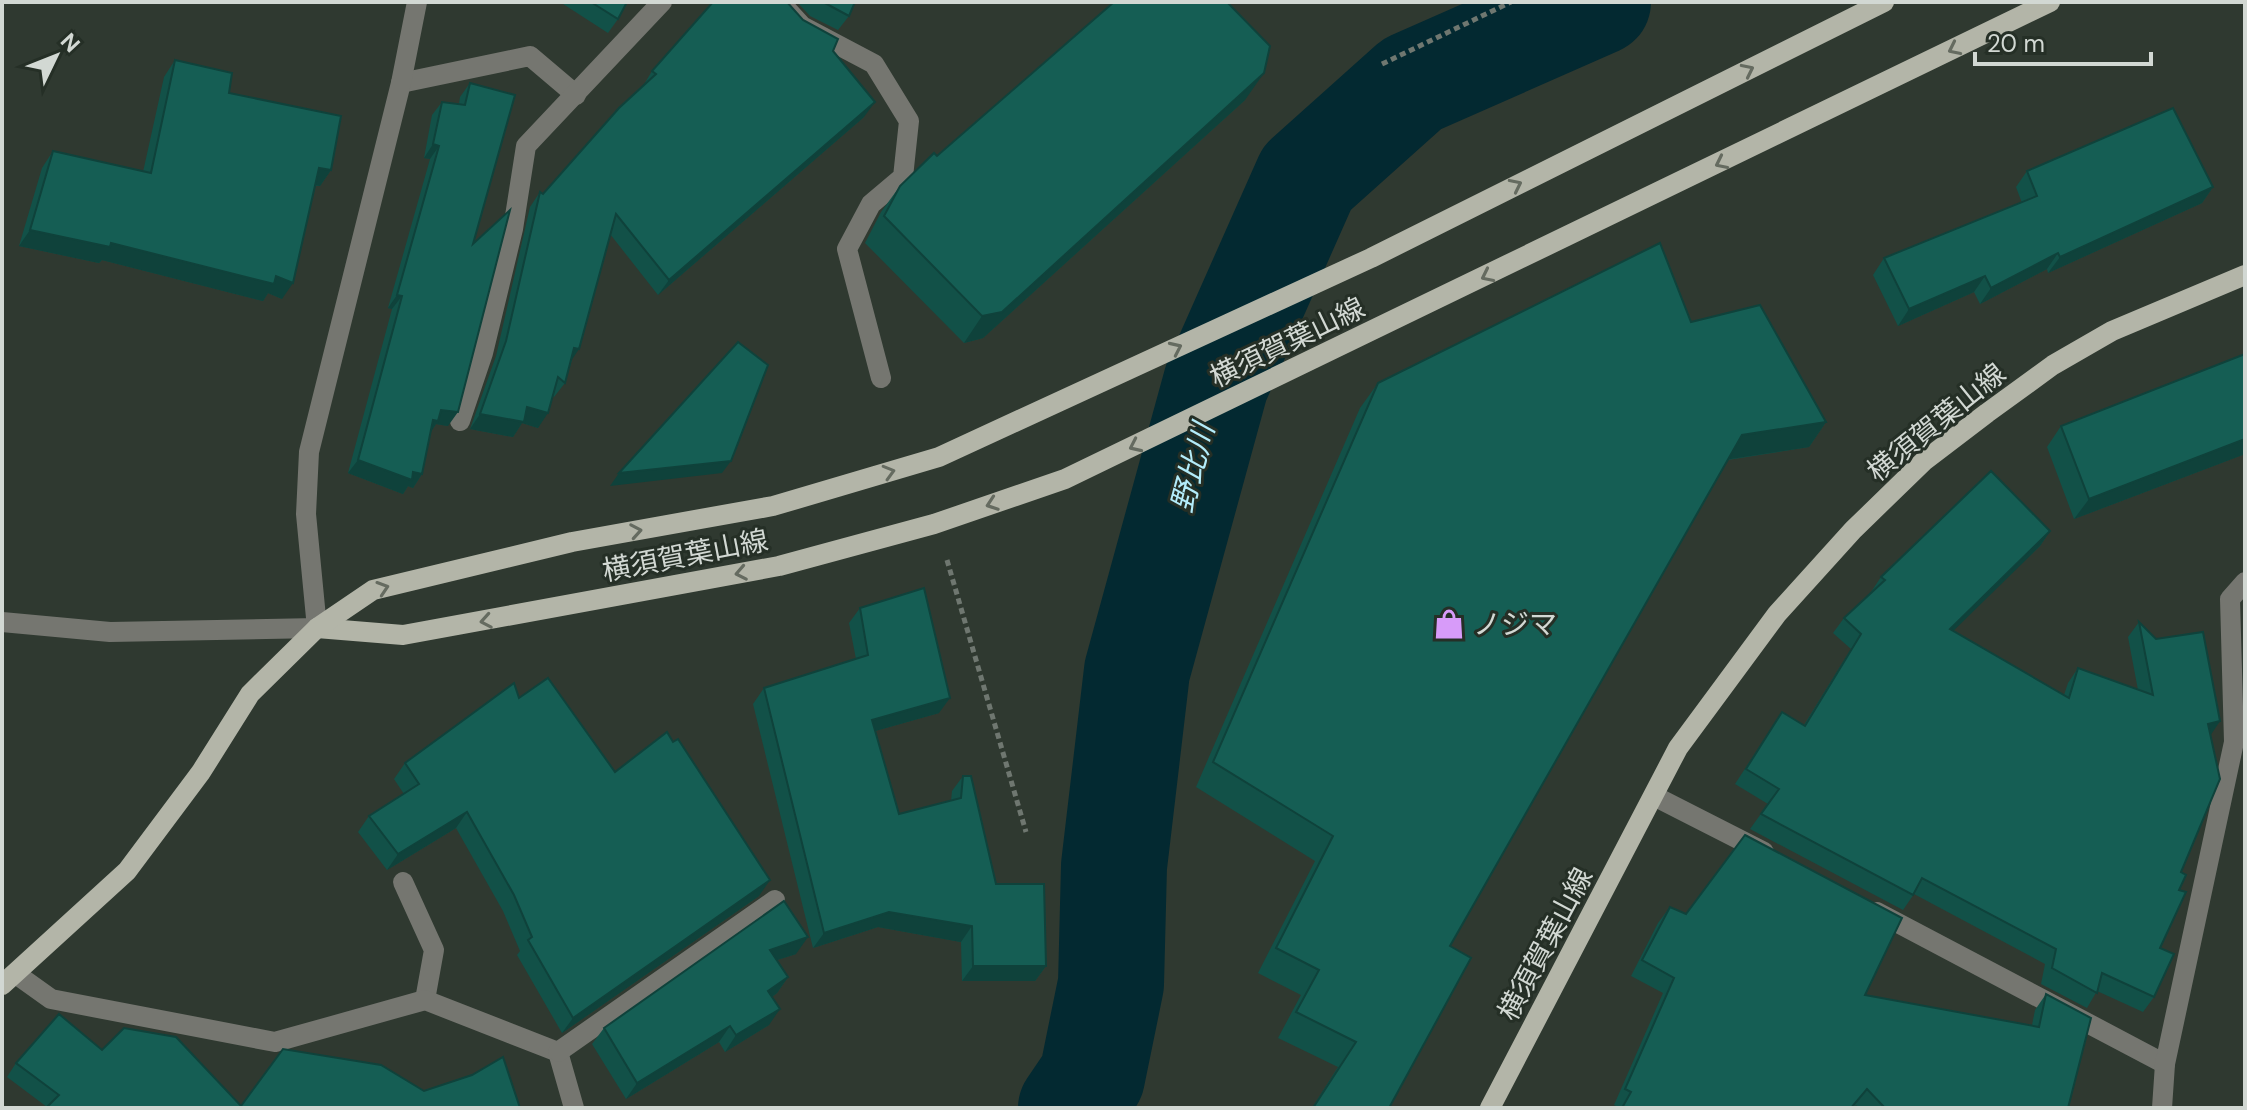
<svg xmlns="http://www.w3.org/2000/svg" width="2247" height="1110" font-family="'DM Sans','Noto Sans JP',sans-serif">
  <rect width="100%" height="100%" fill="#2f3930"/>
  <g fill="none" stroke-linecap="round" stroke-linejoin="round">
    <polyline stroke="#032931" stroke-width="106" points="1071,1108 1092,1077 1111,984 1114,866 1137,671 1216,383 1307,178 1412,84 1598,2"/>
    <g stroke="#6f7770" stroke-width="5" stroke-dasharray="6 4" stroke-linecap="butt">
      <polyline points="1382,64 1511,2"/>
      <polyline points="947,560 1026,832"/>
    </g>
    <g stroke="#757670" stroke-width="20">
      <polyline points="780,2 802,26 874,64 909,121 903,177 871,204 847,249 881,378"/>
      <polyline points="401,83 530,56 576,95"/>
      <polyline points="460,421 483,353 513,229 526,146 662,2"/>
      <polyline points="2,622 110,632 317,628 306,514 309,452 401,83 417,2"/>
      <polyline points="1654,796 1764,852"/>
      <polyline points="403,882 434,950 425,1000"/>
      <polyline points="1877,912 2165,1064"/>
      <polyline points="16,974 51,999 275,1042 425,1000 558,1052 574,1108"/>
      <polyline points="558,1052 775,900"/>
      <polyline points="2162,1108 2165,1064 2234,742 2230,599 2245,582"/>
    </g>
    <g stroke="#b3b5a8" stroke-width="20">
      <polyline points="317,628 403,635 779,566 934,524 1065,479 2050,2"/>
      <polyline points="2,985 127,871 201,772 250,694 317,628 373,590 572,542 773,506 939,457 1371,258 1884,2"/>
      <polyline points="1490,1108 1678,748 1777,614 1853,530 1924,461 1987,413 2053,365 2112,331 2245,275"/>
    </g>
  </g>
  <g fill="#125148">
    <polygon points="560,2 627,2 618,19 608,33"/>
    <polygon points="797,2 855,2 849,16 838,30 810,16"/>
    <polygon points="833,51 864,117 658,295 610,234 565,383 554,397 553,396 538,428 522,423 513,437 470,429 496,356 530,207 540,192 543,194 643,86 652,71"/>
    <polygon points="175,60 229,93 331,170 320,186 315,186 282,299 268,293 263,301 102,260 99,263 19,246 42,168 53,151 143,172 164,77"/>
    <polygon points="470,83 473,244 448,426 436,424 430,433 422,474 413,488 408,486 403,494 348,473 392,309 388,308 430,159 424,158 432,115 442,102 459,104 460,97"/>
    <polygon points="1245,100 983,338 964,343 865,243 881,212 900,186 937,156"/>
    <polygon points="2027,171 2213,187 2202,203 2048,273 2047,269 1980,304 1974,292 1898,326 1873,275 1884,258 2022,203 2016,187"/>
    <polygon points="1691,322 1826,422 1809,447 1728,460 1450,946 1389,1108 1312,1108 1338,1067 1278,1038 1301,995 1258,973 1315,861 1196,787 1360,408 1378,383"/>
    <polygon points="2245,354 2245,454 2074,519 2047,447 2061,426"/>
    <polygon points="2050,531 2040,546 1953,630 2064,695 2068,683 2078,668 2138,690 2128,637 2139,622 2220,721 2210,735 2181,872 2179,890 2160,948 2154,997 2143,1012 2097,991 2087,1008 2041,984 2045,964 1914,894 1903,910 1750,829 1768,804 1735,784 1782,712 1804,725 1851,649 1833,633 1844,618 1871,592 1881,577"/>
    <polygon points="860,608 939,713 875,731 899,814 951,801 952,791 963,776 996,884 1046,966 1035,981 962,981 961,942 878,927 813,948 753,704 764,688 856,659 849,623"/>
    <polygon points="519,698 615,772 759,896 562,1033 517,955 520,951 503,911 456,828 387,870 358,832 369,816 404,794 394,779 405,763"/>
    <polygon points="784,901 796,954 777,960 788,977 777,993 772,997 769,1025 725,1052 719,1042 626,1099 592,1044 604,1028"/>
    <polygon points="1670,907 1865,995 2032,1025 2035,1010 2046,994 2068,1108 1859,1108 1856,1105 1854,1108 1620,1108 1614,1105 1663,993 1631,976 1658,923"/>
    <polygon points="102,1050 241,1106 424,1091 520,1108 47,1107 7,1077 16,1063"/>
  </g>
  <g fill="#0f423b">
    <polygon points="1264,73 1245,100 983,338 964,343 982,316"/>
    <polygon points="875,102 864,117 658,295 669,280"/>
    <polygon points="433,144 439,146 430,159 424,158"/>
    <polygon points="319,168 331,170 320,186 307,184"/>
    <polygon points="2213,187 2202,203 2048,273 2060,257"/>
    <polygon points="30,230 111,243 276,276 293,283 282,299 268,293 263,301 102,260 99,263 19,246"/>
    <polygon points="2058,253 2047,269 1980,304 1991,288"/>
    <polygon points="1985,276 1974,292 1898,326 1909,309"/>
    <polygon points="397,295 402,296 392,309 388,308"/>
    <polygon points="574,348 579,349 569,364"/>
    <polygon points="527,407 548,413 538,428 522,423 513,437 470,429 480,414"/>
    <polygon points="441,410 458,412 448,426 436,424 429,435 433,420"/>
    <polygon points="1826,422 1809,447 1724,460 1742,435"/>
    <polygon points="2245,439 2245,454 2074,519 2089,499"/>
    <polygon points="358,460 413,472 422,474 413,488 408,486 403,494 348,473"/>
    <polygon points="731,461 722,473 610,486 619,473"/>
    <polygon points="2050,531 2040,546 1940,644 1950,629"/>
    <polygon points="950,698 939,713 861,735 872,720"/>
    <polygon points="2220,721 2210,736 2208,724"/>
    <polygon points="467,812 456,828 387,870 398,854"/>
    <polygon points="770,880 759,896 562,1033 573,1018"/>
    <polygon points="889,912 972,926 961,942 878,927 813,948 824,933"/>
    <polygon points="808,937 796,954 758,966 770,950"/>
    <polygon points="973,966 1046,966 1035,981 962,981"/>
    <polygon points="788,977 777,993 757,1008 768,991"/>
    <polygon points="780,1009 769,1025 725,1052 736,1035"/>
    <polygon points="730,1026 719,1042 626,1099 637,1083"/>
  </g>
  <g fill="#155e54" stroke="#0f423b" stroke-width="2">
    <polygon points="591,2 627,2 618,19"/>
    <polygon points="713,2 787,2 803,20 838,39 833,51 875,102 669,280 616,214 579,349 574,348 565,383 558,377 548,413 527,407 524,422 480,414 506,341 540,192 543,194 619,108 656,74 652,71"/>
    <polygon points="823,2 855,2 849,16"/>
    <polygon points="1114,2 1227,2 1270,46 1264,73 1002,312 982,316 884,216 900,186 934,153 937,156"/>
    <polygon points="175,60 232,73 229,93 341,116 331,170 319,168 293,283 276,276 274,284 111,243 110,247 30,230 53,151 151,173"/>
    <polygon points="470,83 515,95 473,244 510,210 458,412 441,410 438,421 433,420 422,474 413,472 412,480 358,460 402,296 397,295 439,146 433,144 442,102 465,105"/>
    <polygon points="2173,108 2213,187 2060,257 2058,253 1991,288 1985,276 1909,309 1884,258 2037,196 2027,171"/>
    <polygon points="1660,243 1691,322 1760,305 1826,422 1742,435 1450,946 1471,958 1389,1108 1313,1108 1356,1042 1296,1012 1319,970 1276,948 1333,836 1213,762 1378,383"/>
    <polygon points="738,342 768,365 731,461 619,473"/>
    <polygon points="2245,354 2245,439 2089,499 2061,426"/>
    <polygon points="1991,471 2050,531 1950,629 2069,698 2078,668 2153,695 2139,622 2156,639 2203,632 2220,721 2208,724 2220,779 2181,872 2186,875 2179,890 2186,892 2160,948 2174,954 2154,997 2102,973 2097,993 2052,968 2056,949 1922,878 1913,895 1761,814 1779,789 1746,769 1782,712 1805,726 1861,634 1844,618 1885,580 1881,577"/>
    <polygon points="924,588 950,698 872,720 899,814 961,798 963,776 971,776 996,884 1044,884 1046,966 973,966 972,926 889,912 824,933 764,688 868,655 860,608"/>
    <polygon points="548,678 615,772 667,732 673,742 678,739 770,880 573,1018 528,940 532,937 514,895 467,812 398,854 369,816 419,784 405,763 514,683 519,698"/>
    <polygon points="1745,835 1902,918 1865,995 2039,1027 2046,994 2091,1018 2068,1108 1885,1108 1867,1089 1851,1108 1622,1108 1631,1092 1625,1089 1674,978 1642,960 1670,907 1686,914"/>
    <polygon points="784,901 808,937 770,950 788,977 768,991 780,1009 736,1035 730,1026 637,1083 604,1028"/>
    <polygon points="59,1014 102,1050 124,1028 176,1037 241,1106 283,1049 381,1065 424,1091 472,1075 503,1057 520,1108 46,1108 59,1095 16,1063"/>
  </g>
  <defs><path id="oneway-chevron" d="M-2-3.5L2.5 0L-2 3.5" fill="none" stroke-width="1.6" stroke-linecap="round" stroke-linejoin="round" transform="scale(2)"/></defs>
  <g stroke="#656b60">
    <use href="#oneway-chevron" transform="translate(1954 49) rotate(154)"/>
    <use href="#oneway-chevron" transform="translate(1748 70) rotate(-26)"/>
    <use href="#oneway-chevron" transform="translate(1721 163) rotate(154)"/>
    <use href="#oneway-chevron" transform="translate(1516 185) rotate(-26)"/>
    <use href="#oneway-chevron" transform="translate(1487 276) rotate(154)"/>
    <use href="#oneway-chevron" transform="translate(1176 348) rotate(-25)"/>
    <use href="#oneway-chevron" transform="translate(1135 446) rotate(155)"/>
    <use href="#oneway-chevron" transform="translate(889 472) rotate(-16)"/>
    <use href="#oneway-chevron" transform="translate(992 504) rotate(161)"/>
    <use href="#oneway-chevron" transform="translate(636 531) rotate(-10)"/>
    <use href="#oneway-chevron" transform="translate(741 573) rotate(169)"/>
    <use href="#oneway-chevron" transform="translate(383 588) rotate(-18)"/>
    <use href="#oneway-chevron" transform="translate(486 621) rotate(170)"/>
  </g>
  <defs>
    <g id="shop-bare" transform="scale(2.4)"><path d="M-5-2.5h2.3a2.7 3.5 0 0 1 5.4 0H5L5.5 6h-11ZM-1.5-2.5h3a1.5 2.3 0 0 0-3 0Z" fill="#d79bf9" stroke="#252f26" stroke-width="2.5" paint-order="stroke"/></g>
  </defs>
  <g fill-rule="evenodd">
    <use href="#shop-bare" x="1449" y="624"/>
  </g>
  <g text-anchor="middle" stroke-width="6" stroke-linejoin="round" paint-order="stroke">
    <g font-size="28" fill="#d2d8d3" stroke="#252f26">
      <text transform="translate(1287 342) rotate(-26)" y="10">横須賀葉山線</text>
      <text transform="translate(1936 422) rotate(-39)" y="10">横須賀葉山線</text>
      <text transform="translate(685 555) rotate(-11)" y="10">横須賀葉山線</text>
      <text transform="translate(1545 944) rotate(-62)" y="10">横須賀葉山線</text>
    </g>
    <g font-size="28" fill="#d2d8d3" stroke="#252f26" text-anchor="start">
      <text x="1473" y="634">ノジマ</text>
    </g>
    <g font-size="30" font-style="italic" fill="#b3ecfa" stroke="#252f26">
      <text transform="translate(1193 468) rotate(-75)" y="10">野比川</text>
    </g>
  </g>
  <rect width="2247" height="1110" fill="none" stroke="#d2d8d3" stroke-width="8"/>
  <g transform="translate(56 56) rotate(47)" stroke="#252f26" stroke-width="6" paint-order="stroke">
  <path d="M0-6L14 30L0 20L-14 30Z" fill="#d2d8d3"/>
  <text y="-12" font-size="22" font-weight="bold" text-anchor="middle" fill="#d2d8d3">N</text>
  </g>
  <path d="M1975 52v12h176v-12" fill="none" stroke="#d2d8d3" stroke-width="4"/>
  <text x="1987" y="52" font-size="24" fill="#d2d8d3" stroke="#252f26" stroke-width="6" paint-order="stroke">20 m</text>
</svg>
